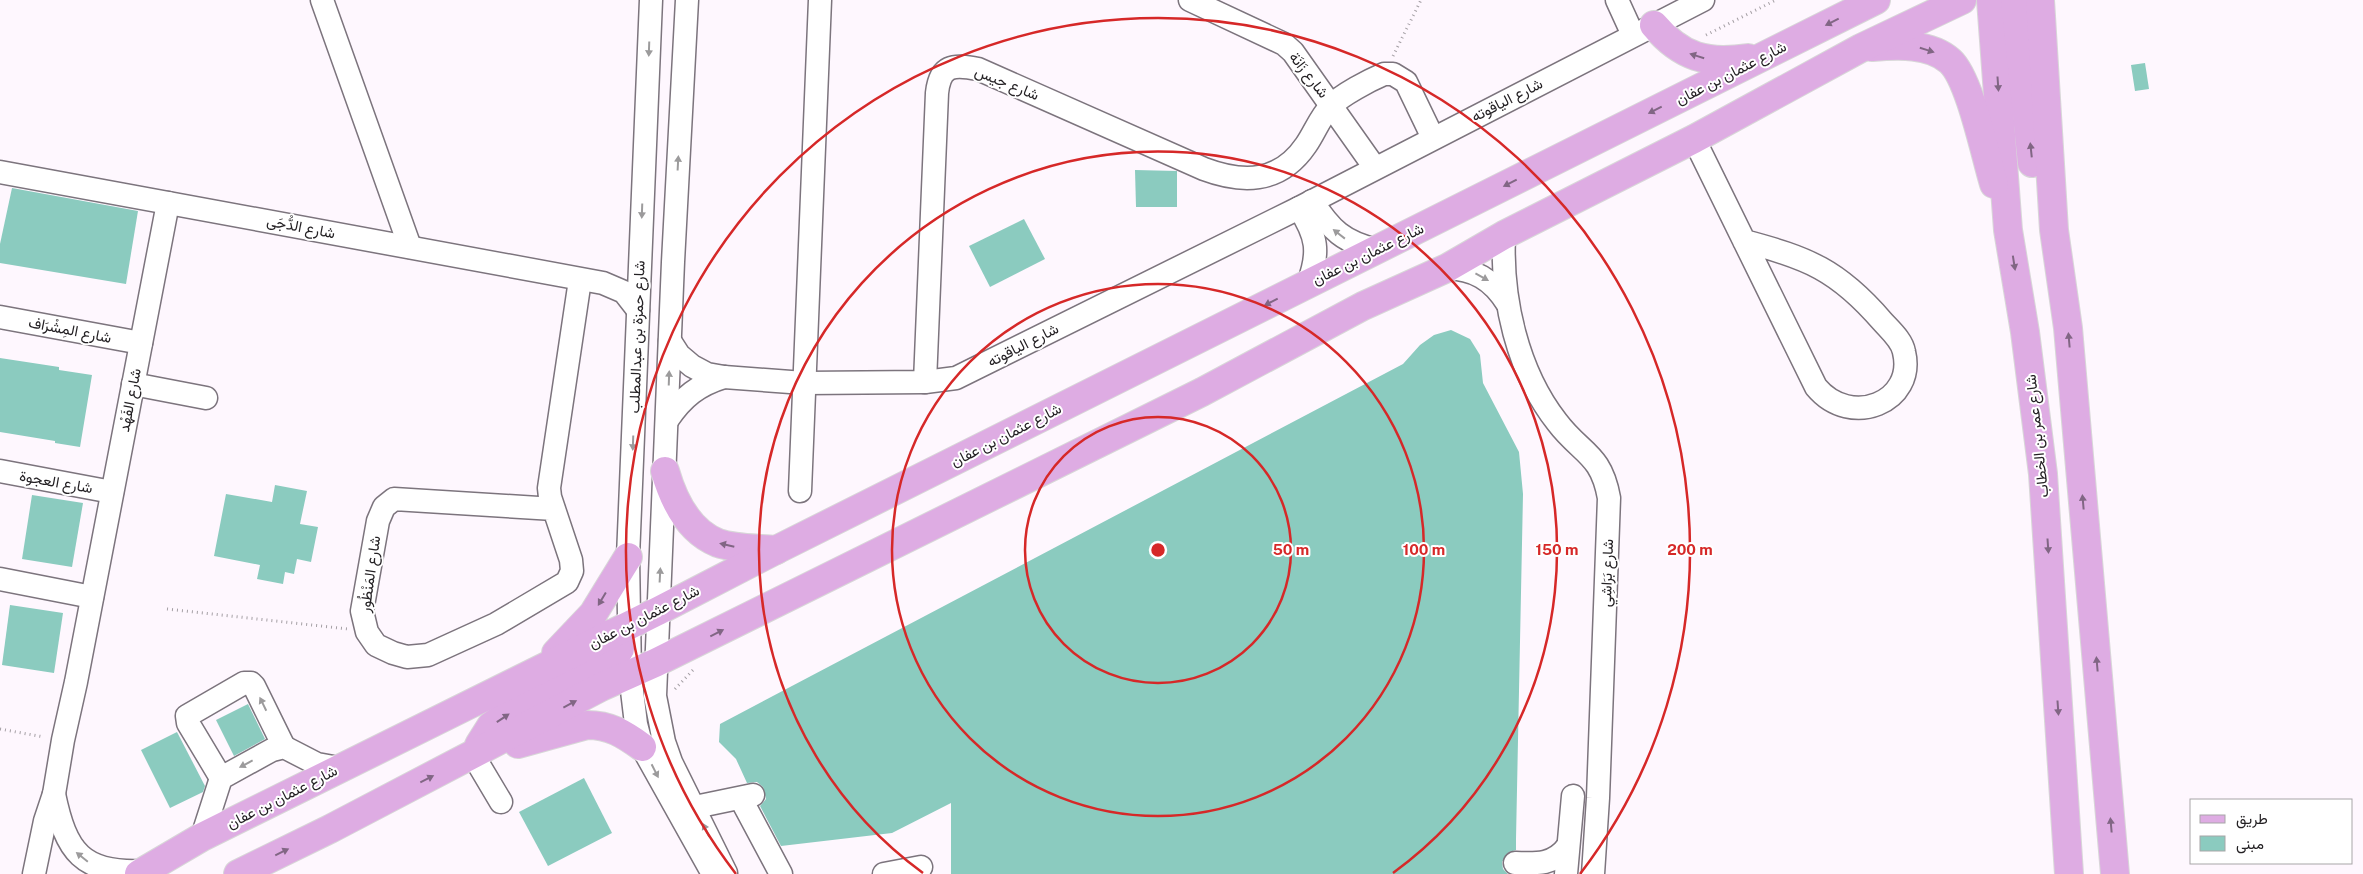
<svg xmlns="http://www.w3.org/2000/svg" width="2363" height="874" font-family="'Public Sans',Vazirmatn,sans-serif">
  <rect width="100%" height="100%" fill="#fef7fe"/>
  <g fill="#8bcbbf">
    <polygon points="2145,63 2149,89 2135,91 2131,65"/>
    <polygon points="1135,170 1177,171 1177,207 1136,207"/>
    <polygon points="12,188 138,211 126,284 0,263 0,244"/>
    <polygon points="1024,219 1045,259 990,287 969,246"/>
    <polygon points="1451,330 1470,339 1480,355 1483,383 1519,452 1523,494 1516,839 1516,850 1509,852 1502,862 1503,869 1508,874 951,874 951,803 892,833 781,846 760,806 766,799 763,787 757,782 747,783 736,759 719,742 720,724 1403,364 1420,345 1434,335"/>
    <polygon points="0,358 59,367 59,370 92,375 80,447 55,443 55,441 0,432"/>
    <polygon points="275,485 307,491 300,524 318,527 311,562 297,559 294,574 285,572 283,584 257,579 260,565 214,556 226,494 272,502"/>
    <polygon points="32,495 83,503 72,567 22,559"/>
    <polygon points="10,605 63,613 54,673 2,665"/>
    <polygon points="248,704 265,739 234,756 216,720"/>
    <polygon points="177,732 205,786 203,792 170,808 141,750"/>
    <polygon points="584,778 612,833 548,866 519,812"/>
  </g>
  <g fill="none" stroke-linecap="round" stroke-linejoin="round">
    <g stroke="#7c747d" stroke-width="25">
      <g id="minor">
        <polyline points="322,0 410,247"/>
        <polyline points="651,0 628,557 630,674 636,724 642,747 713,874"/>
        <polyline points="687,0 673,262 655,696 664,742 671,762 726,873"/>
        <polyline points="1190,0 1284,44 1293,52 1375,168"/>
        <polyline points="1617,0 1633,35"/>
        <path d="M1694,139L1816,387C1851,429 1916,402 1904,352C1902,340 1890,330 1882,321C1838,270 1808,258 1744,241"/>
        <polyline points="0,172 603,283 624,292 638,310"/>
        <path d="M1312,201C1331,230 1343,242 1377,250"/>
        <path d="M1299,208C1317,236 1320,252 1308,284"/>
        <path d="M1504,235C1501,298 1517,371 1557,422C1581,454 1601,453 1609,498L1598,798L1593,874"/>
        <path d="M1447,268C1474,269 1492,279 1507,303"/>
        <polyline points="0,317 141,343"/>
        <polyline points="670,341 679,355 692,366 707,374 724,377 804,383 925,382 956,378 1299,208 1703,0"/>
        <path d="M925,382L937,93C940,65 953,64 978,69L1204,169C1244,184 1280,183 1306,145C1315,132 1320,117 1331,106C1341,95 1370,80 1384,74H1393L1406,82L1433,138"/>
        <polyline points="133,384 206,398"/>
        <path d="M668,419C683,397 698,385 724,377"/>
        <polyline points="0,471 112,492"/>
        <polyline points="800,491 820,0"/>
        <polyline points="554,509 394,499 384,507 378,521 362,611 367,632 376,645 393,653 407,657 428,655 496,624 567,582 572,571 571,560 550,497 549,488 580,280"/>
        <polyline points="0,579 92,597"/>
        <polyline points="473,755 501,802"/>
        <polyline points="221,778 188,723 187,716 244,683 251,683 254,686 284,747"/>
        <path d="M54,794C66,852 82,874 144,871"/>
        <polyline points="741,799 781,874"/>
        <polyline points="695,807 753,795"/>
        <polyline points="202,837 221,778 272,750 284,747 317,764 339,768"/>
        <path d="M1515,863C1537,864 1554,865 1568,846"/>
        <polyline points="34,874 45,821 54,794 63,740 76,682 168,203"/>
        <polyline points="884,874 921,867"/>
        <polyline points="1566,874 1573,796"/>
      </g>
    </g>
    <g stroke="#d8d7d8" stroke-width="30">
      <g id="major">
        <polyline points="1991,0 2008,230 2025,332 2043,474 2069,874"/>
        <polyline points="2015,0 2032,163"/>
        <polyline points="2040,0 2054,230 2068,328 2115,874"/>
        <path d="M1654,25C1682,58 1707,64 1748,58"/>
        <path d="M1872,47C1897,45 1930,43 1950,61C1970,79 1985,155 1994,184"/>
        <path d="M665,471C673,499 688,531 718,543C736,549 757,548 776,550"/>
        <polyline points="556,653 593,614 628,557"/>
        <path d="M518,744L587,725C610,725 624,734 642,747"/>
        <polyline points="479,745 491,726 508,714 612,659 620,649 619,643 610,634"/>
        <polyline points="139,874 202,837 658,611 776,550 1876,0"/>
        <polyline points="238,874 330,829 601,687 655,663 1202,392 1363,306 1447,268 1504,235 1694,139 1861,48 1962,0"/>
      </g>
    </g>
    <g stroke="#a49fa4" stroke-width="3" stroke-dasharray="1 4" stroke-linecap="butt">
      <polyline points="1706,35 1776,0"/>
      <polyline points="1393,56 1421,0"/>
      <polyline points="167,609 348,629"/>
      <polyline points="675,689 693,670"/>
      <polyline points="0,729 44,737"/>
    </g>
    <use href="#minor" stroke="#fff" stroke-width="22"/>
    <use href="#major" stroke="#deace3" stroke-width="28"/>
  </g>
  <defs><path id="oneway-solid" d="M-6-.8H1V-3.2L6.5 0L1 3.2V.8H-6Z" transform="scale(1.25)"/></defs>
  <g fill="#816684">
    <use href="#oneway-solid" transform="translate(1832 22) rotate(153)"/>
    <use href="#oneway-solid" transform="translate(1927 50) rotate(17)"/>
    <use href="#oneway-solid" transform="translate(1697 56) rotate(-163)"/>
    <use href="#oneway-solid" transform="translate(1998 84) rotate(86)"/>
    <use href="#oneway-solid" transform="translate(1655 110) rotate(153)"/>
    <use href="#oneway-solid" transform="translate(2031 150) rotate(-96)"/>
    <use href="#oneway-solid" transform="translate(1510 183) rotate(153)"/>
    <use href="#oneway-solid" transform="translate(2014 263) rotate(81)"/>
    <use href="#oneway-solid" transform="translate(1271 302) rotate(153)"/>
    <use href="#oneway-solid" transform="translate(2069 340) rotate(-95)"/>
    <use href="#oneway-solid" transform="translate(2083 502) rotate(-95)"/>
    <use href="#oneway-solid" transform="translate(727 545) rotate(-167)"/>
    <use href="#oneway-solid" transform="translate(2048 546) rotate(86)"/>
    <use href="#oneway-solid" transform="translate(602 599) rotate(121)"/>
    <use href="#oneway-solid" transform="translate(717 633) rotate(-27)"/>
    <use href="#oneway-solid" transform="translate(2097 664) rotate(-95)"/>
    <use href="#oneway-solid" transform="translate(570 704) rotate(-28)"/>
    <use href="#oneway-solid" transform="translate(2058 708) rotate(86)"/>
    <use href="#oneway-solid" transform="translate(503 718) rotate(-34)"/>
    <use href="#oneway-solid" transform="translate(427 779) rotate(-27)"/>
    <use href="#oneway-solid" transform="translate(2111 825) rotate(-95)"/>
    <use href="#oneway-solid" transform="translate(282 852) rotate(-26)"/>
  </g>
  <g fill="#9c9b9c">
    <use href="#oneway-solid" transform="translate(649 49) rotate(92)"/>
    <use href="#oneway-solid" transform="translate(678 163) rotate(-87)"/>
    <use href="#oneway-solid" transform="translate(642 211) rotate(92)"/>
    <use href="#oneway-solid" transform="translate(1339 234) rotate(-142)"/>
    <use href="#oneway-solid" transform="translate(1482 277) rotate(29)"/>
    <use href="#oneway-solid" transform="translate(669 378) rotate(-88)"/>
    <use href="#oneway-solid" transform="translate(633 443) rotate(92)"/>
    <use href="#oneway-solid" transform="translate(660 575) rotate(-87)"/>
    <use href="#oneway-solid" transform="translate(263 704) rotate(-116)"/>
    <use href="#oneway-solid" transform="translate(246 764) rotate(152)"/>
    <use href="#oneway-solid" transform="translate(655 771) rotate(63)"/>
    <use href="#oneway-solid" transform="translate(706 830) rotate(-116)"/>
    <use href="#oneway-solid" transform="translate(82 857) rotate(-141)"/>
  </g>
  <g fill="none" stroke="#d62828" stroke-width="2.5">
    <circle cx="1158" cy="550" r="133"/>
    <circle cx="1158" cy="550" r="266"/>
    <path d="M923 873A399 399 0 1 1 1393 873"/>
    <path d="M736 874A532 532 0 1 1 1580 874"/>
  </g>
  <g text-anchor="middle" stroke-width="4" stroke-linejoin="round" paint-order="stroke">
    <g font-size="15" fill="#242124" stroke="#fff">
      <text transform="translate(1731 73) rotate(-27)" y="5">شارع عثمان بن عفان</text>
      <text transform="translate(1309 75) rotate(52)" y="5">شارع زَانَة</text>
      <text transform="translate(1007 83) rotate(22)" y="5">شارع جيس</text>
      <text transform="translate(1507 100) rotate(-27)" y="5">شارع الياقوته</text>
      <text transform="translate(301 227) rotate(11)" y="5">شارع الدُّجَى</text>
      <text transform="translate(1368 254) rotate(-26)" y="5">شارع عثمان بن عفان</text>
      <text transform="translate(70 330) rotate(11)" y="5">شارع المِشْرَاف</text>
      <text transform="translate(637 337) rotate(-88)" y="5">شارع حمزة بن عبدالمطلب</text>
      <text transform="translate(1023 345) rotate(-27)" y="5">شارع الياقوته</text>
      <text transform="translate(130 400) rotate(-79)" y="5">شارع الفَهْد</text>
      <text transform="translate(1006 435) rotate(-27)" y="5">شارع عثمان بن عفان</text>
      <text transform="translate(2037 436) rotate(-96)" y="5">شارع عمر بن الخطاب</text>
      <text transform="translate(56 482) rotate(10)" y="5">شارع العجوة</text>
      <text transform="translate(1607 573) rotate(-88)" y="5">شارع بَرَاشِي</text>
      <text transform="translate(370 574) rotate(-82)" y="5">شارع المَنْظُور</text>
      <text transform="translate(644 617) rotate(-27)" y="5">شارع عثمان بن عفان</text>
      <text transform="translate(282 797) rotate(-27)" y="5">شارع عثمان بن عفان</text>
    </g>
  </g>
  <circle cx="1158" cy="550" r="8" fill="#d62828" stroke="#fff" stroke-width="2.5"/>
  <g font-size="15" text-anchor="middle" font-weight="bold" fill="#d62828" stroke="#fff" stroke-width="4" stroke-linejoin="round" paint-order="stroke">
    <text x="1291" y="555">50 m</text>
    <text x="1424" y="555">100 m</text>
    <text x="1557" y="555">150 m</text>
    <text x="1690" y="555">200 m</text>
  </g>
  <rect x="2190" y="799" width="162" height="65" fill="#ffffff" stroke="#a7a6a7"/>
  <rect x="2200" y="815" width="25" height="8" fill="#deace3" stroke="#a7a6a7"/>
  <text x="2236" y="824" font-size="15" fill="#242124">طريق</text>
  <rect x="2200" y="836" width="25" height="15" fill="#8bcbbf" stroke="#a7a6a7"/>
  <text x="2236" y="849" font-size="15" fill="#242124">مبنى</text>
</svg>
